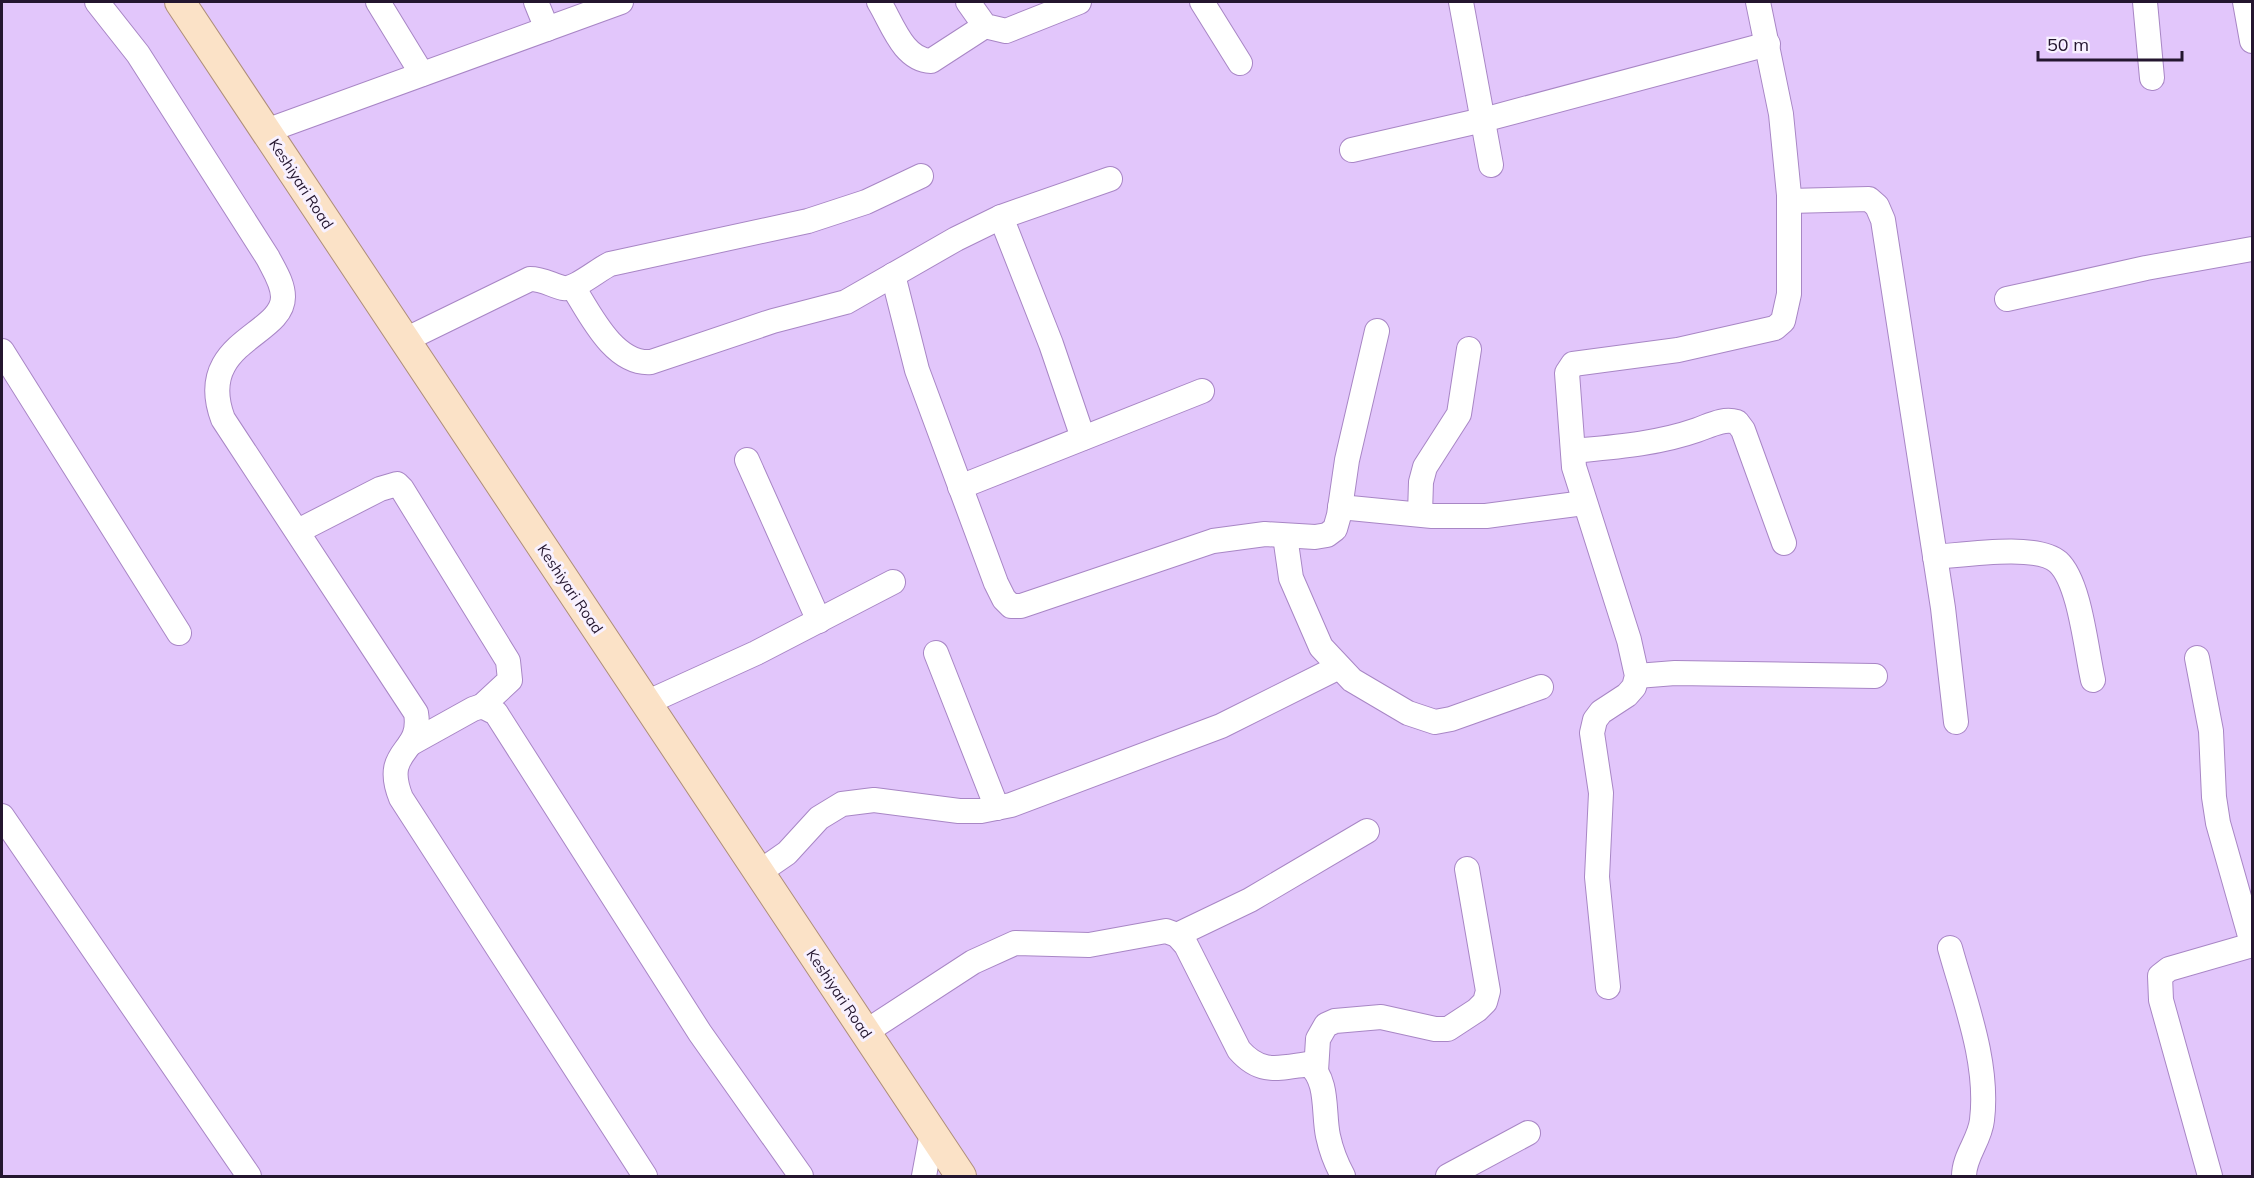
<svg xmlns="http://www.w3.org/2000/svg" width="2254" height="1178" font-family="Mulish,sans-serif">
  <rect width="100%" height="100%" fill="#e2c6fb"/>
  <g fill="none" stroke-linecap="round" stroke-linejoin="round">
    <g stroke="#a886c5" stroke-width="26">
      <g id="minor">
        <path d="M97,2L138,54L268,258C274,270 283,283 283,297C283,336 194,342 223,419L416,713C423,755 381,748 401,798L645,1176"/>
        <polyline points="378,2 422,74"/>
        <polyline points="536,2 547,29"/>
        <path d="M879,2C892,23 903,60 931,61L985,26"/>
        <polyline points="968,2 985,26 1006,31 1079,2"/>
        <polyline points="1202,2 1240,63"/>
        <polyline points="1461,2 1491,165"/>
        <polyline points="2145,2 2152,78"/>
        <polyline points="2245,2 2252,41"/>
        <polyline points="266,131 621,2"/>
        <polyline points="1352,150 1483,120 1768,44"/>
        <polyline points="1789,201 1869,199 1877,206 1883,220 1943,608 1956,722"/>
        <polyline points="1001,217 1051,344 1083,438"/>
        <polyline points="893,275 917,370 996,583 1004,599 1011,606 1021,606 1213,541 1265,534 1315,537 1327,535 1335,529 1339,515 1347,460 1377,331"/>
        <path d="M573,287C590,314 614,365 651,362L773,321L846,302L956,239L1001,217L1110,179"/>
        <polyline points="2007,299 2146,268 2252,249"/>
        <path d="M405,340L530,279C543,279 551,285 563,288C573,291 599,269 610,264L808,221L866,202L921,176"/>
        <polyline points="2,351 179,633"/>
        <path d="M1573,451C1615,447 1657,444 1697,430C1711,425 1723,418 1737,422L1743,430L1784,543"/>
        <polyline points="747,460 819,621"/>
        <polyline points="960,487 1202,391"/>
        <polyline points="1340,507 1432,516 1486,516 1584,503"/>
        <polyline points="1420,514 1421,482 1425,467 1459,414 1469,349"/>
        <polyline points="298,531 380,489 397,484 402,489 508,661 510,680 482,706"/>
        <polyline points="1285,536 1291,578 1321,647 1352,680 1408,713 1435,722 1451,719 1541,687"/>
        <path d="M1935,557C1963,555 2037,543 2058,562C2080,582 2086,650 2093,680"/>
        <polyline points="936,653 997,808"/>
        <polyline points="2197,658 2211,731 2214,797 2218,823 2252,943"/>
        <polyline points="1637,676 1675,673 1875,676"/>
        <polyline points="646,703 756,653 893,582"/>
        <polyline points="410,744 473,709 482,706 496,713 700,1033 801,1176"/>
        <polyline points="2,816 249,1176"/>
        <polyline points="758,873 787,853 819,818 842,804 874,800 959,811 981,811 1011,805 1221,726 1339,667"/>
        <polyline points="1177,935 1250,900 1367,831"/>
        <path d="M1950,948C1965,1002 1989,1063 1982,1120C1980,1140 1964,1156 1964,1176"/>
        <polyline points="1608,987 1597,877 1601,793 1592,733 1595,720 1601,712 1627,695 1634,687 1637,676 1629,640 1574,467 1567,373 1573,364 1678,350 1775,328 1783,321 1789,294 1789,195 1781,114 1758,2"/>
        <path d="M864,1033L973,962L1015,943L1089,945L1166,931L1177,935L1186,945L1239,1050C1261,1075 1278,1068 1309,1064C1329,1081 1323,1113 1328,1136C1331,1150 1337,1165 1343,1176"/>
        <polyline points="1316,1071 1318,1039 1326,1025 1335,1021 1381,1017 1435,1029 1448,1029 1477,1010 1485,1002 1488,991 1467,869"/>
        <polyline points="924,1176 932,1133"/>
        <polyline points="1448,1176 1528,1133"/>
        <polyline points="2210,1176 2161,1000 2160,976 2169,969 2252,945"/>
      </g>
    </g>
    <g stroke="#ae8e79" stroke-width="32">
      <polyline id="major" points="180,2 961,1176"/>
    </g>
    <use href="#minor" stroke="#fff" stroke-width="24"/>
    <use href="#major" stroke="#fbe2c7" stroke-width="30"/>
  </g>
  <g text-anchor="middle" stroke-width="6" stroke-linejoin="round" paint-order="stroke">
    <g font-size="15" fill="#24162f" stroke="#f8f1ff">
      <text transform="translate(301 184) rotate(57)" y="5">Keshiyari Road</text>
      <text transform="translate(570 589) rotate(56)" y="5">Keshiyari Road</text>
      <text transform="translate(839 994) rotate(56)" y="5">Keshiyari Road</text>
    </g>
  </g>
  <rect width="2254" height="1178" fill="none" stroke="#24162f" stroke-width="6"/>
  <path d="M2038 51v9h144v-9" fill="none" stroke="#24162f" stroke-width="3"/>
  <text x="2047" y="51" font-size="18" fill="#24162f" stroke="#f8f1ff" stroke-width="4.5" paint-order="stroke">50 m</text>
</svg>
